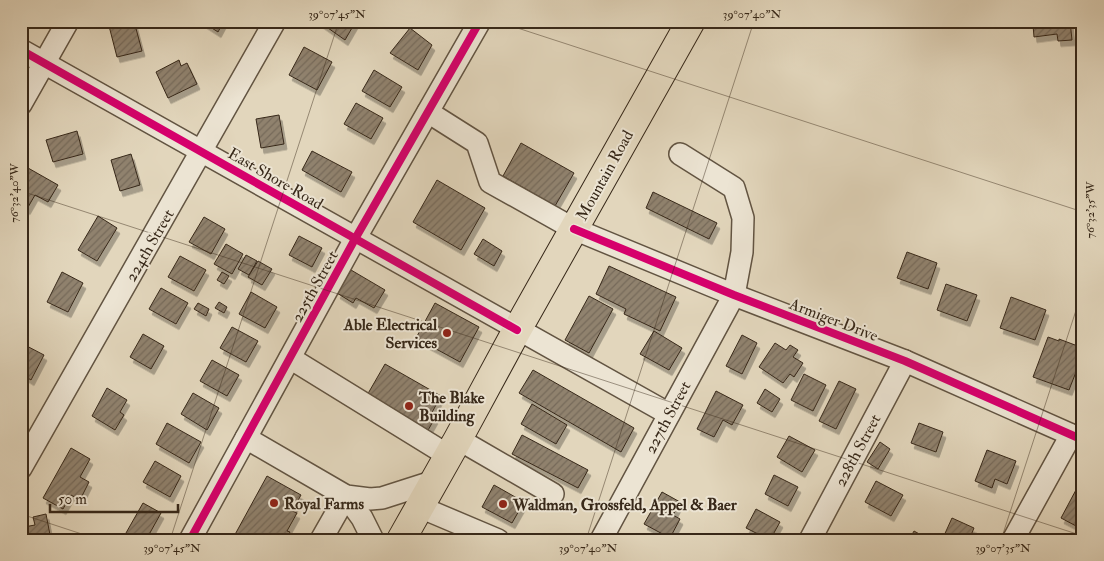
<svg xmlns="http://www.w3.org/2000/svg" width="1104" height="561" font-family="'IM FELL Double Pica',serif">
  <defs>
    <pattern id="building-hatch" width="6" height="6" patternUnits="userSpaceOnUse" patternTransform="scale(1.25)"><rect width="6" height="6" fill="#90826e"/><path d="M-1 1l2-2M0 6l6-6M5 7l2-2" fill="none" stroke="#766a5a"/></pattern>
    <filter id="shadow"><feDropShadow dx="3" dy="5.5" stdDeviation="0" flood-color="#0004"/></filter>
  </defs>
  <rect width="100%" height="100%" fill="#e2d6bc"/>
  <filter id="stains"><feTurbulence type="fractalNoise" baseFrequency=".004" numOctaves="4"/><feColorMatrix values="0 0 0 0 .2 0 0 0 0 .09 0 0 0 0 .02 0 0 0 .5 -.17"/></filter>
  <radialGradient id="worn" r=".72"><stop offset=".6" stop-color="#630" stop-opacity="0"/><stop offset="1" stop-color="#630" stop-opacity=".3"/></radialGradient>
  <g fill="url(#building-hatch)" stroke="#372819" filter="url(#shadow)">
    <polygon points="129,21 134,21 142,51 117,57 109,26"/>
    <polygon points="201,21 224,21 218,32"/>
    <polygon points="318,21 356,21 345,40"/>
    <polygon points="1038,21 1070,21 1072,40 1058,41 1057,34 1034,37 1033,25 1039,25"/>
    <polygon points="410,28 432,45 418,70 390,53"/>
    <polygon points="304,47 332,62 317,90 289,75"/>
    <polygon points="179,60 181,66 187,63 197,84 168,98 156,72"/>
    <polygon points="374,70 402,87 390,107 362,91"/>
    <polygon points="356,103 383,118 371,139 344,124"/>
    <polygon points="279,115 284,144 261,148 256,119"/>
    <polygon points="77,131 83,154 53,162 46,140"/>
    <polygon points="521,143 574,173 555,206 503,176"/>
    <polygon points="312,151 352,172 341,192 302,170"/>
    <polygon points="131,154 140,185 120,191 111,160"/>
    <polygon points="21,164 58,185 48,202 35,195 27,209 21,206"/>
    <polygon points="437,180 485,208 461,250 413,222"/>
    <polygon points="653,192 717,223 709,239 646,208"/>
    <polygon points="98,216 117,228 97,261 78,250"/>
    <polygon points="204,217 225,229 211,254 189,242"/>
    <polygon points="299,236 322,248 312,267 289,255"/>
    <polygon points="483,239 502,251 494,266 474,254"/>
    <polygon points="226,244 243,254 232,274 214,264"/>
    <polygon points="907,252 937,263 928,289 897,278"/>
    <polygon points="246,255 257,261 249,275 238,269"/>
    <polygon points="180,256 206,270 194,291 168,277"/>
    <polygon points="258,261 272,269 262,285 248,277"/>
    <polygon points="609,266 676,297 660,331 624,314 626,309 596,294"/>
    <polygon points="351,270 385,290 374,308 356,298 353,303 337,293"/>
    <polygon points="62,272 83,283 68,312 47,302"/>
    <polygon points="222,272 229,276 224,284 217,280"/>
    <polygon points="946,284 977,295 967,321 937,310"/>
    <polygon points="161,288 188,303 176,324 149,309"/>
    <polygon points="251,292 277,307 265,328 239,314"/>
    <polygon points="589,296 613,309 589,353 565,340"/>
    <polygon points="1011,297 1046,310 1035,340 1000,328"/>
    <polygon points="219,302 227,307 224,313 215,308"/>
    <polygon points="198,303 209,309 206,316 194,309"/>
    <polygon points="435,303 479,327 460,362 416,338"/>
    <polygon points="232,327 258,341 246,362 220,348"/>
    <polygon points="654,331 682,348 669,370 640,354"/>
    <polygon points="143,334 164,346 151,369 130,357"/>
    <polygon points="742,335 757,343 742,374 726,366"/>
    <polygon points="1048,337 1059,341 1059,339 1083,348 1083,354 1069,390 1033,377"/>
    <polygon points="21,343 44,355 31,380 23,375 21,378"/>
    <polygon points="775,343 786,350 790,345 798,350 793,357 803,363 794,377 790,374 783,383 759,367"/>
    <polygon points="212,360 239,375 227,396 200,381"/>
    <polygon points="385,364 441,396 430,416 435,418 427,432 366,397"/>
    <polygon points="533,370 634,428 621,452 519,393"/>
    <polygon points="804,374 826,385 813,411 791,400"/>
    <polygon points="839,381 856,389 836,429 819,421"/>
    <polygon points="107,388 127,400 120,412 124,415 115,430 92,416"/>
    <polygon points="765,389 780,399 772,412 757,403"/>
    <polygon points="716,391 743,405 732,425 723,420 714,437 697,429"/>
    <polygon points="193,393 219,408 207,430 181,414"/>
    <polygon points="532,404 567,425 556,444 521,424"/>
    <polygon points="167,423 201,442 189,463 156,444"/>
    <polygon points="919,423 943,432 936,452 911,443"/>
    <polygon points="522,435 588,470 578,488 512,454"/>
    <polygon points="789,436 815,450 802,472 777,457"/>
    <polygon points="880,442 890,449 878,469 867,462"/>
    <polygon points="71,448 90,459 80,477 89,482 80,500 71,495 63,509 43,498"/>
    <polygon points="987,450 1016,461 1007,484 995,479 992,488 975,481"/>
    <polygon points="155,461 181,476 170,497 143,482"/>
    <polygon points="774,475 798,487 788,506 765,494"/>
    <polygon points="267,476 301,495 292,511 297,513 287,531 290,532 286,540 232,540"/>
    <polygon points="876,481 903,495 891,516 865,502"/>
    <polygon points="494,485 524,502 512,523 482,507"/>
    <polygon points="1077,488 1083,491 1083,521 1081,520 1078,527 1061,518"/>
    <polygon points="662,492 680,502 673,515 680,519 670,538 644,524"/>
    <polygon points="143,503 161,513 146,540 122,540"/>
    <polygon points="756,509 780,522 770,540 746,528"/>
    <polygon points="46,514 51,540 27,540 24,527 35,525 33,517"/>
    <polygon points="952,518 974,528 969,540 942,540"/>
    <polygon points="914,531 930,540 909,540"/>
  </g>
  <g fill="none" stroke-linecap="round" stroke-linejoin="round">
    <g stroke="#625442" stroke-width="24">
      <g id="minor">
        <polyline points="21,50 669,414"/>
        <polyline points="21,104 68,21"/>
        <polyline points="428,112 477,143 490,182 574,229 734,295 905,361 1083,440"/>
        <polyline points="290,358 449,456"/>
        <polyline points="246,438 346,496 370,499 382,498 435,481"/>
        <polyline points="458,439 553,494"/>
        <polyline points="21,468 275,21"/>
        <polyline points="420,507 498,540"/>
        <polyline points="190,540 355,239 480,21"/>
        <polyline points="321,540 346,496 362,518 373,540"/>
        <polyline points="601,540 734,295 742,252 743,218 734,188 680,154"/>
        <polyline points="810,540 905,361"/>
        <polyline points="1013,540 1071,435"/>
      </g>
    </g>
    <g stroke="#372819" stroke-width="30">
      <polyline id="major" points="401,540 458,439 517,330 691,21"/>
    </g>
    <use href="#minor" stroke="#ece4d3" stroke-width="21"/>
    <use href="#major" stroke="#e2d6bc" stroke-width="28"/>
    <g stroke="#ece4d3" stroke-width="11">
      <g id="cycleway">
        <polyline points="21,50 517,330"/>
        <polyline points="574,229 734,295 905,361 1083,440"/>
        <polyline points="190,540 355,239 480,21"/>
      </g>
    </g>
    <use href="#cycleway" stroke="#d6006c" stroke-width="8"/>
  </g>
  <path fill="none" stroke="#372819" stroke-width="1" stroke-opacity="0.45" d="M496,21L1083,212M21,191L1083,536M21,514L100,540M170,540L339,21M586,540L754,21M1001,540L1083,289"/>
  <g fill="#8f2418" stroke="#ece4d3" stroke-width="2">
    <circle cx="447" cy="333" r="5"/>
    <circle cx="409" cy="406" r="5"/>
    <circle cx="274" cy="503" r="5"/>
    <circle cx="503" cy="504" r="5"/>
  </g>
  <g text-anchor="middle" stroke-width="4" stroke-linejoin="round" paint-order="stroke">
    <g font-size="16" fill="#372819" stroke="#ece4d3">
      <text transform="translate(604 175) rotate(-61)" y="6">Mountain Road</text>
      <text transform="translate(276 178) rotate(30)" y="6">East Shore Road</text>
      <text transform="translate(149 245) rotate(-60)" y="6">224th Street</text>
      <text transform="translate(314 286) rotate(-61)" y="6">225th Street</text>
      <text transform="translate(834 319) rotate(21)" y="6">Armiger Drive</text>
      <text transform="translate(667 417) rotate(-62)" y="6">227th Street</text>
      <text transform="translate(857 450) rotate(-62)" y="6">228th Street</text>
    </g>
    <g font-size="16" font-weight="bold" fill="#372819" stroke="#ece4d3" text-anchor="start">
      <text x="437" y="330" text-anchor="end">Able Electrical<tspan x="437" dy="18">Services</tspan></text>
      <text x="419" y="403">The Blake<tspan x="419" dy="18">Building</tspan></text>
      <text x="284" y="509">Royal Farms</text>
      <text x="513" y="510">Waldman, Grossfeld, Appel &amp; Baer</text>
    </g>
  </g>
  <rect width="1104" height="561" fill="none" stroke="#e2d6bc" stroke-width="55"/>
  <path d="M50 504v8h128v-8" fill="none" stroke="#372819" stroke-width="2.5"/>
  <text x="58" y="504" font-size="15" fill="#372819" stroke="#ece4d3" stroke-width="4" paint-order="stroke">50 m</text>
  <rect x="28" y="28" width="1048" height="506" fill="none" stroke="#372819" stroke-width="2"/>
  <g font-size="12" text-anchor="middle" fill="#372819">
    <text x="337" y="18">39°07'45"N</text>
    <text x="752" y="18">39°07'40"N</text>
    <text transform="translate(14 193) rotate(-90)" y="4">76°32'40"W</text>
    <text transform="translate(1090 210) rotate(-90)" y="4">76°32'35"W</text>
    <text x="172" y="552">39°07'45"N</text>
    <text x="588" y="552">39°07'40"N</text>
    <text x="1003" y="552">39°07'35"N</text>
  </g>
  <rect width="100%" height="100%" filter="url(#stains)"/>
  <rect width="100%" height="100%" fill="url(#worn)"/>
</svg>
